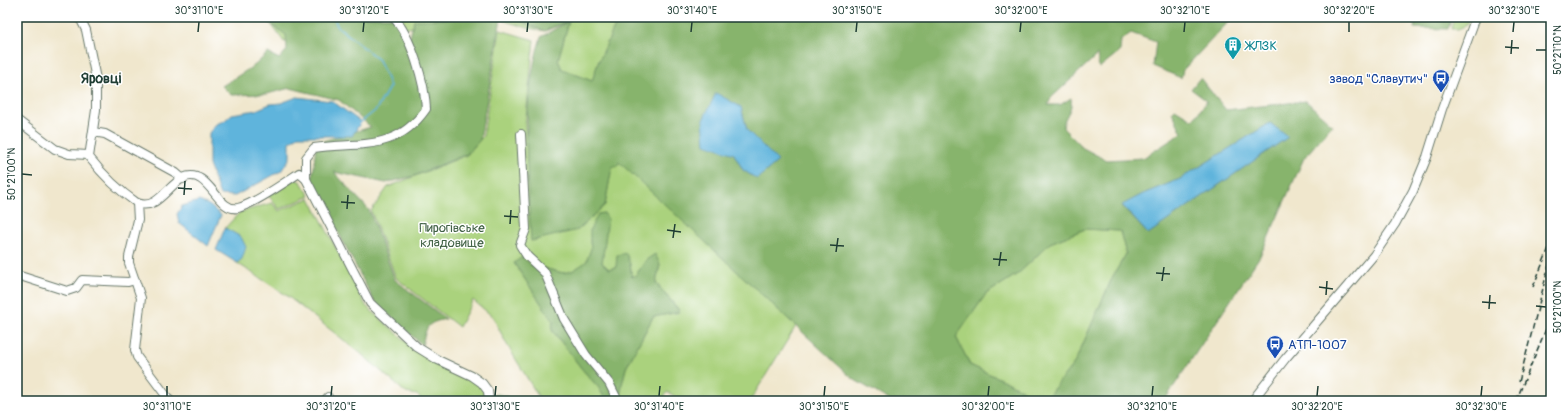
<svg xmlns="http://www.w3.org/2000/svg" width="1568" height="418" font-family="Pangolin,sans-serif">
  <rect width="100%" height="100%" fill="#fff"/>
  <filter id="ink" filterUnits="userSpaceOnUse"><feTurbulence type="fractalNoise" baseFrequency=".025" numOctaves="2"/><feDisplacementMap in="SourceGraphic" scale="8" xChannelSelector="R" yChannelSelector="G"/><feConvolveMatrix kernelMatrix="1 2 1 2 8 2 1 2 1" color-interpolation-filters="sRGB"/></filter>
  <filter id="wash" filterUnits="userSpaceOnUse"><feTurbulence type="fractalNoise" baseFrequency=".012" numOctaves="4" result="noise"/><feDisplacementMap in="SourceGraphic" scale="16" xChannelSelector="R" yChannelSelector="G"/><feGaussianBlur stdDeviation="0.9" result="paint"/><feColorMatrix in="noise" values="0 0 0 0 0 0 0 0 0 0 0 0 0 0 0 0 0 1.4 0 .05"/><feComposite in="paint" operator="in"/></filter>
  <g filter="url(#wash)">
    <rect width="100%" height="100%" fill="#f0e7cd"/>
    <g fill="#aad27d" stroke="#648858">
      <polygon points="266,17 619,17 598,63 592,81 562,69 558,60 569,21 545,31 528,28 495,18 284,42"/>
      <polygon points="1454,17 1470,17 1467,25 1458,29 1451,29"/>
      <polygon points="500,30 534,40 525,126 532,241 605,205 612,166 616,165 619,161 796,326 750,401 684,401 667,392 662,401 620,401 622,384 626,368 653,317 680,311 656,283 660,264 646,260 636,275 632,277 630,264 609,269 602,263 606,231 604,213 598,214 590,241 591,249 586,263 572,271 563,273 531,265 514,263 553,321 552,330 582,369 599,388 606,401 541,401 506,343 493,317 473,300 459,327 396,278 371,211 388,187 467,155 483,136"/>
      <polygon points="295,179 301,182 310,196 279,209 268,195"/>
      <polygon points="310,198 366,306 408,343 476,382 484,391 485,401 423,401 417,395 406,393 359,352 286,295 237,263 242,259 241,237 225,228 240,212 272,203 279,211"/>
      <polygon points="1085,229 1120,231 1126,254 1113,276 1075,362 1044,401 1041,401 1009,383 970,365 956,337 986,294 1019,273 1050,243"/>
      <polygon points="498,394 506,396 512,401 491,401 492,395"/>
    </g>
    <g fill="#87b46c" stroke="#537850" fill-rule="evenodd">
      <path d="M261,17H392L409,41L414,20L445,19L448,17L501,18L480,140L467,154L414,176L386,183L334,172L369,210L395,280L446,319C426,323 427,326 422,345L374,301L311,180L314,167L316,143L371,127L339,100L290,88L267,94L231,95L222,86L255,65L268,53L279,59L287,50L286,35Z"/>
      <polygon points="508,17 566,17 567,21 545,31"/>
      <path d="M619,17H1233L1183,70L1181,78L1153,66L1156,42L1131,33L1121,40L1120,51L1099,68L1097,55L1051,98L1048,105H1060L1071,98C1073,113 1064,114 1063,128L1083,148L1106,160L1143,158L1182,133L1172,112L1175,109L1193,120L1207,101L1191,89L1200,78L1226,110L1306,101L1332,125L1304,158L1260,256L1164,401H1044L1075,362L1113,276L1126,254L1120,231L1085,229L1050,243L1019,273L986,294L956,337L970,365L1009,383L1041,401H891L853,379L619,162L618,165L612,167L605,205L578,230L531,241C527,173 520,103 541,37L569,21L558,60L562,69L592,81L598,63ZM741,107L747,130L778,161L757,179L743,170L734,154ZM1270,123L1288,137L1148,234L1122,206L1143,194L1180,179Z"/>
      <polygon points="1416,17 1452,17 1448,29 1414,28"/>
      <polygon points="604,213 608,219 602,263 609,269 616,267 617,255 626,253 630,264 632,277 636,275 646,260 655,254 660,264 656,283 680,312 653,317 626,368 622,384 620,401 606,401 599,388 582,369 552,330 553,321 514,263 522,257 531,265 563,273 572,271 586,262 591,249 590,241 590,230 598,214"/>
    </g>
    <g fill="#5fb4dc" stroke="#3f7888">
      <polygon points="716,93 741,107 747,130 778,161 757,179 743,170 734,154 705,144 703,120"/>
      <polygon points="297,97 332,101 361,122 352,136 298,136 290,142 290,158 281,171 235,196 220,195 209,165 209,133 216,124 224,121 232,114 256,110 270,104 281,103"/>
      <polygon points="1270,123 1288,137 1148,234 1122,205 1143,194 1180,179"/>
      <polygon points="199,201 209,205 221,215 208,246 179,223 177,214 182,206"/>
      <polygon points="225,228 241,237 246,247 242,259 237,263 216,250"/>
    </g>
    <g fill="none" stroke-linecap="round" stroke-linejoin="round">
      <polyline stroke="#5fb4dc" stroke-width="1.5" points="334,17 337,26 379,60 390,86 376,110 361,122"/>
    </g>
  </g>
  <g filter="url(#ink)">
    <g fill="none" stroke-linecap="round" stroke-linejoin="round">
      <g stroke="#68786a" stroke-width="10">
        <g id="minor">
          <path d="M76,17L81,20L86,30L96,79V110L89,157C103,175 118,190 137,203L138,220L129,257V263L141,298L135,350L137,357L170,401"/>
          <path d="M393,17C411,35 425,84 426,109C396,152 360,142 314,148L306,158V179L370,303L417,347L438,360L472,376L482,383L488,391L489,401"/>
          <polyline points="17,120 55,149 69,154 89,155"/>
          <polyline points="93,132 105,134 176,173 183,179"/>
          <polyline points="521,134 526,229 520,245 527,256 545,273 564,319 586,355 609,383 618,401"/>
          <path d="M137,203C157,211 167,186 183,178C209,166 217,213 238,208C254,204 284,183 299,173L306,179"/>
          <polyline points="17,275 67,291 76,288 82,280 128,282 135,280"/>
          <polyline points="325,401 328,397"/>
          <polyline points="1252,401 1285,359 1374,255 1395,224 1413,191 1427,157 1442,109 1476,17"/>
        </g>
      </g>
      <use href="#minor" stroke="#fff" stroke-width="8"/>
      <g stroke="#1f3d34" stroke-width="1.5" stroke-dasharray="6 3" stroke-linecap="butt">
        <polyline points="1533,287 1551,243"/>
        <polyline points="1519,382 1551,257"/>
        <polyline points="1516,401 1551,317"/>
      </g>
    </g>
  </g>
  <path fill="none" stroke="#1f3d34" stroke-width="1.5" d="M198,32L199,22M363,32L364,22M527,32L528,22M691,32L692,22M856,32L857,22M1020,32L1021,22M1184,32L1185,22M1349,32V22M1513,32L1514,22M1505,47L1519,48M1536,50H1546M1511,54L1512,40M22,174L32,175M178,188L192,189M184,195L185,181M341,202L355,203M347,209L348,195M504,216L518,217M510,224L511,210M667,230L681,232M673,238L675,224M830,245L844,246M836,252L838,238M993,259L1007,260M999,266L1001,252M1156,273L1170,274M1162,281L1164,267M1319,287L1333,289M1326,295L1327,281M1482,302L1496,303M1536,306L1546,307M1489,309L1490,295M167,396V386M331,396L332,386M495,396L496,386M659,396L660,386M824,396L825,386M988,396L989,386M1152,396L1153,386M1317,396L1318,386M1481,396L1482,386"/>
  <defs>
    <g id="building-pin" transform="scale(0.9)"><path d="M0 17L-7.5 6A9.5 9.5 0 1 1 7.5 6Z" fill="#0f9aa8" stroke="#fff"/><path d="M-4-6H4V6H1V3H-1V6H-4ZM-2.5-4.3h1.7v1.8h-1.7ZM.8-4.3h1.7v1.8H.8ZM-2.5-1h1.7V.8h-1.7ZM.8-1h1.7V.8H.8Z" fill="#fff"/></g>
    <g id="bus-pin" transform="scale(0.9)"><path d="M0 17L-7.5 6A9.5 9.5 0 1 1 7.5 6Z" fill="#1a4fb4" stroke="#fff"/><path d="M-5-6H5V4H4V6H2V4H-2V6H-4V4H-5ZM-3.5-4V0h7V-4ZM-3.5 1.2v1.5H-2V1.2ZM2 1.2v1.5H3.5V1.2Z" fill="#fff"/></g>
  </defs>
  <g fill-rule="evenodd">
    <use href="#building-pin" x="1233" y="45"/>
    <use href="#bus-pin" x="1441" y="78"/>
    <use href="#bus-pin" x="1275" y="344"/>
  </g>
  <g text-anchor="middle" stroke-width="3" stroke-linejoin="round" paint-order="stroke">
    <g font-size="13" fill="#0d838f" stroke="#fff" text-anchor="start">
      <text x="1246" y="50">ЖЛЗК</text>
    </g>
    <g font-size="13" fill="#164399" stroke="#fff" text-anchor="end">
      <text x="1428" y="83">завод "Славутич"</text>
      <text x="1288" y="349" text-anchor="start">АТП-1007</text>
    </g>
    <g font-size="13" fill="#426246" stroke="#fff">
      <text x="452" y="232">Пирогівське<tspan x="452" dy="15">кладовище</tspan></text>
    </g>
    <g font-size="14" font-weight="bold" fill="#1f3d34" stroke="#fff">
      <text x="101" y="83">Яровці</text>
    </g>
  </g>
  <rect width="1568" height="418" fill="none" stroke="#fff" stroke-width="44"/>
  <rect x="22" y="22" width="1524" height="374" fill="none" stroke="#1f3d34" stroke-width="1.5"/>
  <g font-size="10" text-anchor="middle" fill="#1f3d34">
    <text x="199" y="14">30°31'10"E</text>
    <text x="364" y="14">30°31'20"E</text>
    <text x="528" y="14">30°31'30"E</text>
    <text x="692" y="14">30°31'40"E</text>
    <text x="857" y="14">30°31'50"E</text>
    <text x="1021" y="14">30°32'00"E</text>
    <text x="1185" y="14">30°32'10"E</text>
    <text x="1349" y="14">30°32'20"E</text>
    <text x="1514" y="14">30°32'30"E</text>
    <text transform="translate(1557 50) rotate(-90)" y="4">50°21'10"N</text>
    <text transform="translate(11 174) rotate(-90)" y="4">50°21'00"N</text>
    <text transform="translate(1557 307) rotate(-90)" y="4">50°21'00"N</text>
    <text x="167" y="410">30°31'10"E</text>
    <text x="331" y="410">30°31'20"E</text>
    <text x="495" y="410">30°31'30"E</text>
    <text x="659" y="410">30°31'40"E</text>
    <text x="824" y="410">30°31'50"E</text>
    <text x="988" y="410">30°32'00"E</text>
    <text x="1152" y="410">30°32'10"E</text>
    <text x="1317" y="410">30°32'20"E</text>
    <text x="1481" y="410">30°32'30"E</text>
  </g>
</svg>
